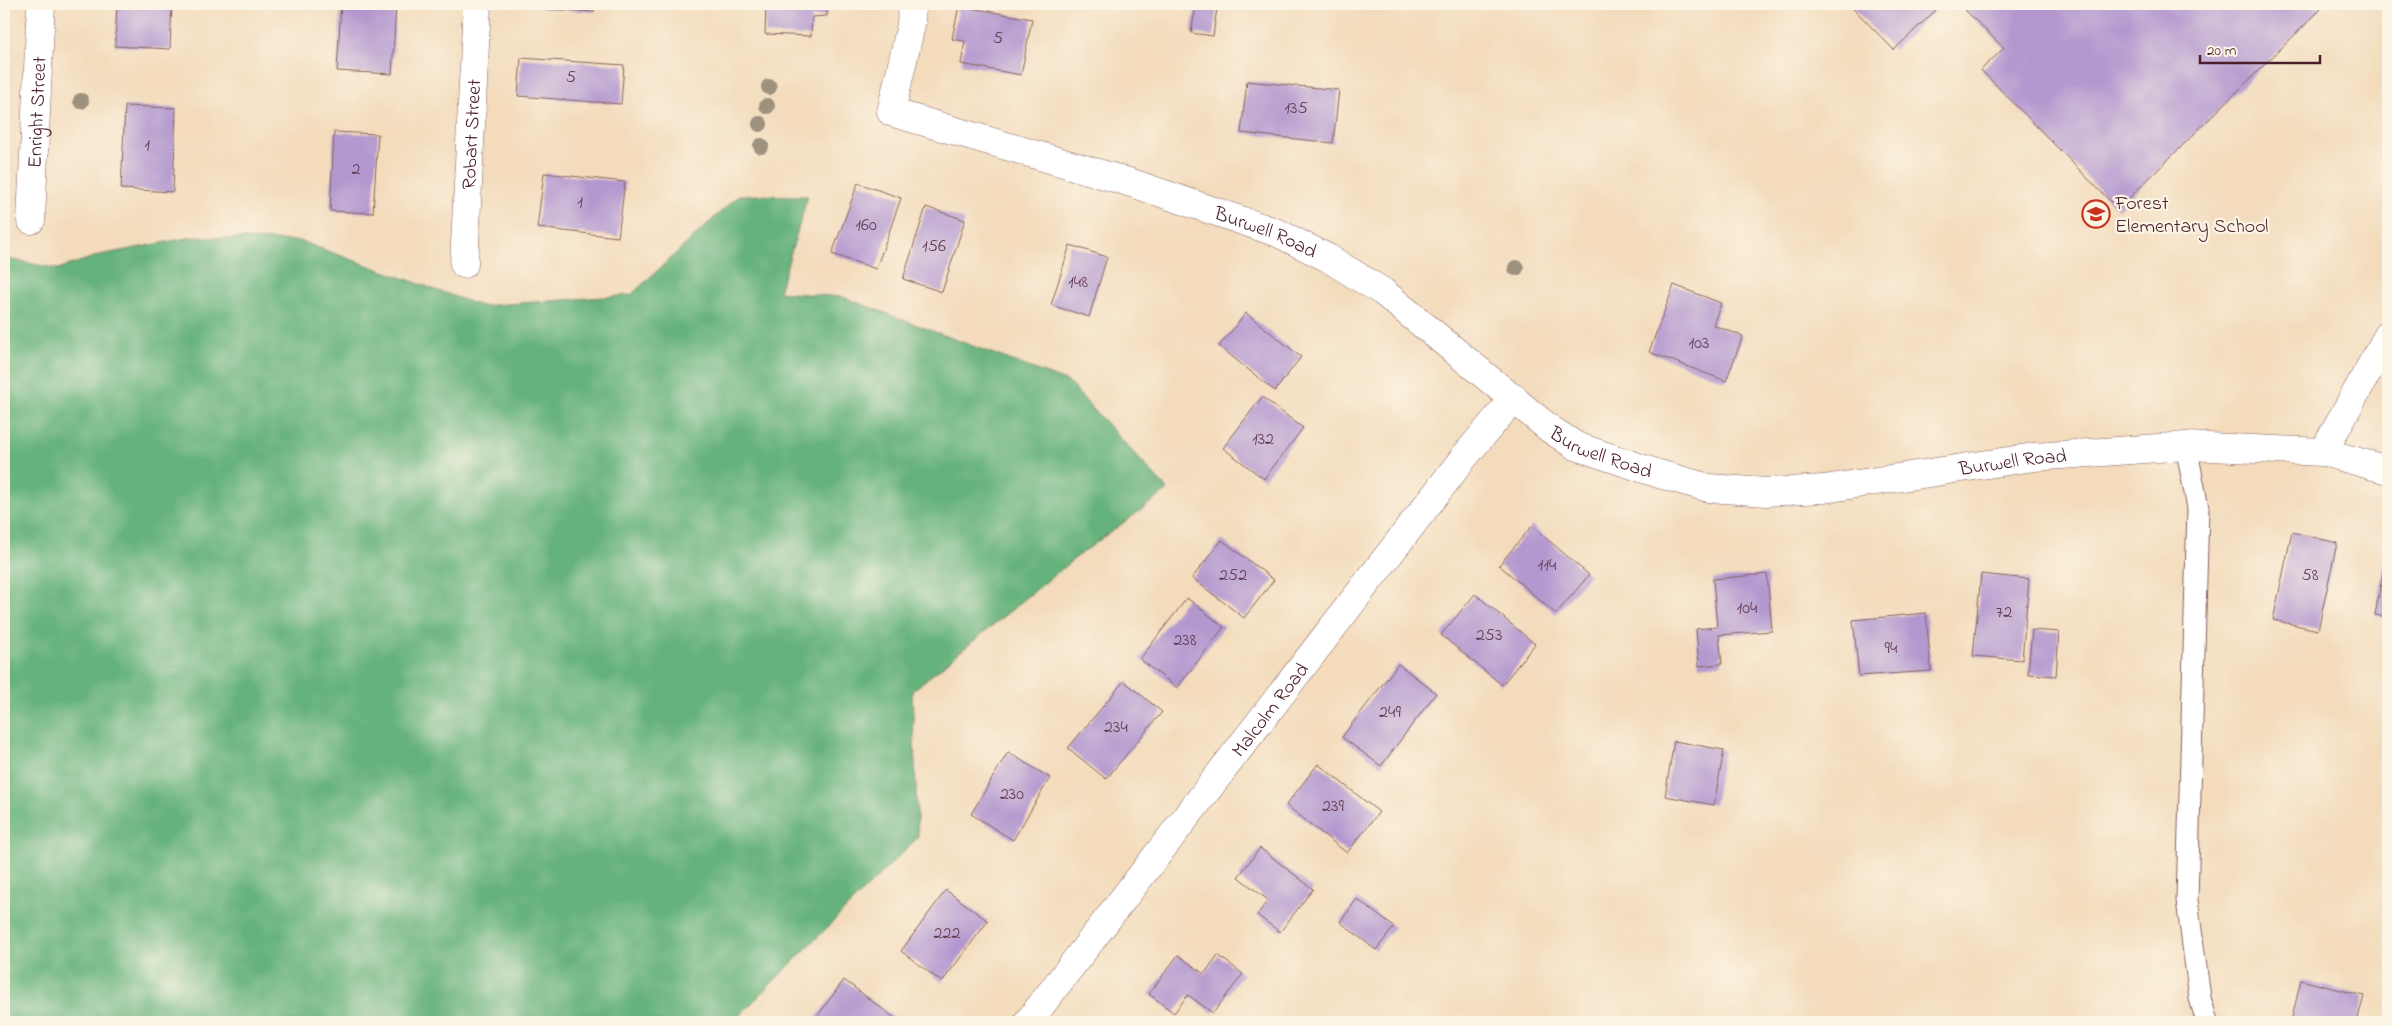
<svg xmlns="http://www.w3.org/2000/svg" width="2392" height="1026" font-family="'Indie Flower',sans-serif">
  <rect width="100%" height="100%" fill="#fcf5e5"/>
  <filter id="ink" filterUnits="userSpaceOnUse"><feTurbulence type="fractalNoise" baseFrequency=".02" numOctaves="2"/><feDisplacementMap in="SourceGraphic" scale="10" xChannelSelector="R" yChannelSelector="G"/><feConvolveMatrix kernelMatrix="1 2 1 2 8 2 1 2 1" color-interpolation-filters="sRGB"/></filter>
  <filter id="wash" filterUnits="userSpaceOnUse"><feTurbulence type="fractalNoise" baseFrequency=".0096" numOctaves="4" result="noise"/><feDisplacementMap in="SourceGraphic" scale="20" xChannelSelector="R" yChannelSelector="G"/><feGaussianBlur stdDeviation="1.12" result="paint"/><feColorMatrix in="noise" values="0 0 0 0 0 0 0 0 0 0 0 0 0 0 0 0 0 1.4 0 .05"/><feComposite in="paint" operator="in"/></filter>
  <g filter="url(#wash)">
    <rect width="100%" height="100%" fill="#f3dbbc"/>
    <polygon fill="#66b27c" stroke="#586854" points="739,195 808,196 779,292 843,297 1068,382 1168,490 1074,559 912,691 918,837 733,1022 4,1022 4,258 58,269 100,255 192,237 300,241 481,306 631,295"/>
    <g id="blocks">
      <g fill="#b398cf">
        <polygon points="117,4 172,4 170,49 115,46"/>
        <polygon points="341,4 396,4 392,74 337,71"/>
        <polygon points="541,4 595,4 594,12 541,8"/>
        <polygon points="766,4 827,4 827,16 812,17 811,36 765,34"/>
        <polygon points="1849,4 1942,4 1894,50"/>
        <polygon points="1959,4 2316,4 2321,9 2118,209 1981,70 2004,48"/>
        <polygon points="1196,5 1217,8 1213,36 1191,33"/>
        <polygon points="959,6 1032,19 1021,75 961,64 965,41 952,39"/>
        <polygon points="521,58 624,65 621,104 518,96"/>
        <polygon points="1247,81 1339,90 1333,143 1241,133"/>
        <polygon points="125,106 176,108 173,192 121,189"/>
        <polygon points="334,132 378,134 373,213 330,211"/>
        <polygon points="544,173 625,182 618,237 537,228"/>
        <polygon points="858,183 901,198 876,269 832,254"/>
        <polygon points="926,207 965,220 942,292 903,279"/>
        <polygon points="1070,245 1107,257 1089,317 1051,305"/>
        <polygon points="1674,285 1721,303 1713,325 1743,336 1726,381 1649,352"/>
        <polygon points="1246,313 1301,357 1275,391 1219,346"/>
        <polygon points="1262,397 1303,428 1264,479 1223,448"/>
        <polygon points="1532,526 1589,575 1556,614 1499,565"/>
        <polygon points="2292,532 2337,543 2318,630 2273,620"/>
        <polygon points="1222,540 1274,580 1244,618 1192,578"/>
        <polygon points="2385,561 2388,562 2388,617 2375,615"/>
        <polygon points="1767,574 1772,631 1719,635 1722,664 1699,666 1696,629 1717,627 1713,579"/>
        <polygon points="1981,574 2029,579 2022,660 1973,656"/>
        <polygon points="1475,594 1535,644 1502,685 1441,635"/>
        <polygon points="1187,598 1224,627 1177,688 1140,659"/>
        <polygon points="1926,613 1931,671 1859,676 1853,620"/>
        <polygon points="2032,630 2059,632 2056,676 2028,674"/>
        <polygon points="1398,664 1436,693 1381,766 1342,737"/>
        <polygon points="1124,681 1162,712 1106,779 1068,748"/>
        <polygon points="1674,741 1724,750 1714,805 1665,796"/>
        <polygon points="1008,752 1050,778 1013,840 971,814"/>
        <polygon points="1318,764 1379,812 1347,853 1286,805"/>
        <polygon points="1260,848 1313,889 1280,932 1257,915 1268,900 1238,877"/>
        <polygon points="946,890 988,921 942,982 901,951"/>
        <polygon points="1357,899 1394,927 1376,950 1340,922"/>
        <polygon points="1178,955 1204,974 1218,955 1243,974 1213,1013 1188,995 1174,1013 1149,994"/>
        <polygon points="844,980 900,1022 813,1022"/>
        <polygon points="2301,980 2364,996 2357,1022 2291,1022"/>
      </g>
    </g>
  </g>
  <g filter="url(#ink)">
    <use href="#blocks" fill-opacity="0" stroke="#85615e" stroke-width="1"/>
    <g fill="none" stroke-linecap="round" stroke-linejoin="round">
      <g stroke="#85615e" stroke-width="23">
        <polyline id="service" points="2186,446 2198,508 2187,900 2200,998 2207,1022"/>
      </g>
      <g stroke="#85615e" stroke-width="29">
        <g id="minor">
          <path id="s1" d="M912,4L911,25L891,112L1135,184L1278,233L1328,258L1383,292L1550,429L1576,446L1659,474L1709,488L1767,492L1824,489L2034,457L2186,446L2323,452L2388,470"/>
          <path id="s2" d="M31,220L41,4"/>
          <path id="s3" d="M464,264L477,4"/>
          <polyline points="2323,452 2388,335"/>
          <path id="s4" d="M1028,1022L1465,456L1514,398"/>
        </g>
      </g>
      <use href="#service" stroke="#fff" stroke-width="21"/>
      <use href="#minor" stroke="#fff" stroke-width="28"/>
    </g>
    <g fill="#9e917d">
      <circle cx="769" cy="87" r="8"/>
      <circle cx="81" cy="101" r="8"/>
      <circle cx="767" cy="106" r="8"/>
      <circle cx="760" cy="124" r="8"/>
      <circle cx="761" cy="146" r="8"/>
      <circle cx="1516" cy="268" r="8"/>
    </g>
  </g>
  <defs>
    <g id="school-ring" transform="scale(1.4375)"><circle r="9.5" fill="#fcf5e5" stroke="#c8321e" stroke-width="1.5"/><path d="M0-5L7-2L0 1L-7-2ZM-4 1L0 2.5L4 1V4Q0 6-4 4Z" fill="#c8321e"/></g>
  </defs>
  <g fill-rule="evenodd">
    <use href="#school-ring" x="2096" y="214"/>
  </g>
  <g text-anchor="middle" stroke-width="4.5" stroke-linejoin="round" paint-order="stroke">
    <g font-size="18" fill="#643d54">
      <text x="998" y="43">5</text>
      <text x="571" y="82">5</text>
      <text x="1296" y="113">135</text>
      <text x="147" y="150">1</text>
      <text x="356" y="174">2</text>
      <text x="580" y="207">1</text>
      <text x="866" y="230">160</text>
      <text x="934" y="251">156</text>
      <text x="1078" y="287">148</text>
      <text x="1699" y="348">103</text>
      <text x="1263" y="444">132</text>
      <text x="1547" y="570">114</text>
      <text x="1233" y="580">252</text>
      <text x="2310" y="580">58</text>
      <text x="1747" y="613">104</text>
      <text x="2004" y="617">72</text>
      <text x="1489" y="640">253</text>
      <text x="1185" y="645">238</text>
      <text x="1891" y="653">94</text>
      <text x="1390" y="717">249</text>
      <text x="1116" y="732">234</text>
      <text x="1012" y="799">230</text>
      <text x="1333" y="811">239</text>
      <text x="947" y="938">222</text>
    </g>
    <g font-size="20" fill="#4a1f2b" stroke="#fcf5e5">
      <text dy="7" stroke="none"><textPath href="#s2" startOffset="108">Enright Street</textPath></text>
      <text dy="7" stroke="none"><textPath href="#s3" startOffset="130">Robart Street</textPath></text>
      <text dy="7" stroke="none"><textPath href="#s1" startOffset="504">Burwell Road</textPath></text>
      <text dy="7" stroke="none"><textPath href="#s1" startOffset="909">Burwell Road</textPath></text>
      <text dy="7" stroke="none"><textPath href="#s1" startOffset="1329">Burwell Road</textPath></text>
      <text dy="7" stroke="none"><textPath href="#s4" startOffset="395">Malcolm Road</textPath></text>
    </g>
    <g font-size="20" fill="#4a1f2b" stroke="#fcf5e5" text-anchor="start">
      <text x="2115" y="209">Forest<tspan x="2115" dy="23">Elementary School</tspan></text>
    </g>
  </g>
  <rect width="2392" height="1026" fill="none" stroke="#fcf5e5" stroke-width="20"/>
  <path d="M2200 55v8h120v-8" fill="none" stroke="#4a1f2b" stroke-width="2.5"/>
  <text x="2207" y="55" font-size="15" fill="#4a1f2b" stroke="#fcf5e5" stroke-width="4" paint-order="stroke">20 m</text>
</svg>
